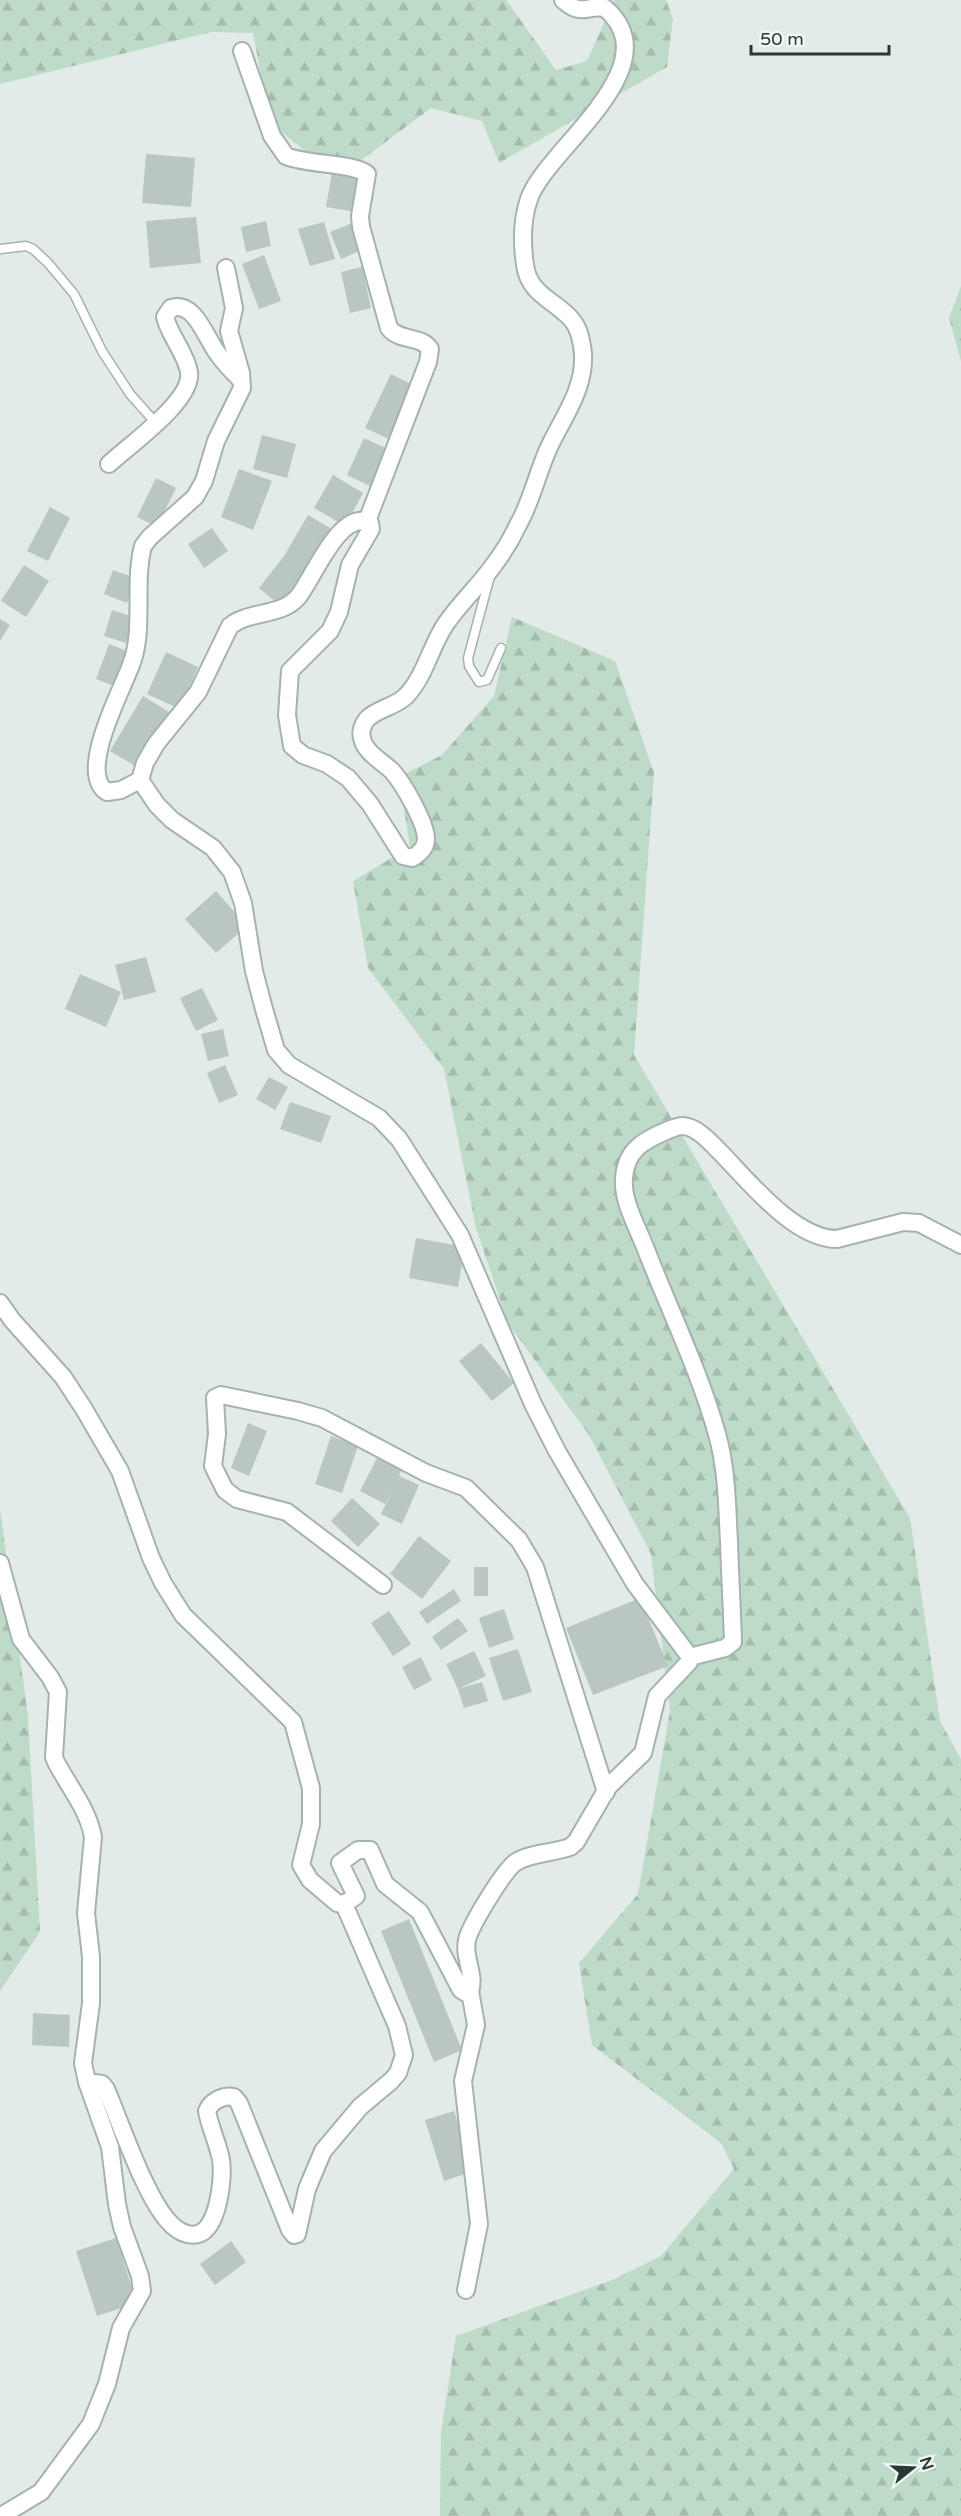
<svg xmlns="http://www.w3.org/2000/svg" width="961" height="2516" font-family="'Varela Round',sans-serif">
  <defs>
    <pattern id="forest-firs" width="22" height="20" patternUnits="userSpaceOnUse" patternTransform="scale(1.5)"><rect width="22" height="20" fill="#bedac8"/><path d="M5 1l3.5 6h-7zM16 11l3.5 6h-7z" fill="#a3bcac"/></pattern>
  </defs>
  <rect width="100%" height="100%" fill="#e3ebe8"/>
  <g fill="url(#forest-firs)">
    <polygon points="0,0 506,0 556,70 587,61 614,0 666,0 673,19 667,67 499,163 482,121 431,108 355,165 318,161 270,123 253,33 211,32 0,84"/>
    <polygon points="961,286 961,361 949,318"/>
    <polygon points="512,617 615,661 654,773 634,1055 910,1518 940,1721 961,1759 961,2516 440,2516 441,2432 456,2336 612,2280 661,2256 734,2169 721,2143 592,2045 579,1963 638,1894 670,1711 651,1554 589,1435 508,1323 476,1228 444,1069 368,968 353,881 410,847 399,777 442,755 494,696"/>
    <polygon points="0,1508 28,1717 40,1932 0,1991"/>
  </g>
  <g fill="#b9c6c1">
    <polygon points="146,154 195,158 191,207 142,203"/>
    <polygon points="332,172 363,177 357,212 326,207"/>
    <polygon points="196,217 201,263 150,268 146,221"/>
    <polygon points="266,221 271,246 246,252 241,227"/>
    <polygon points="324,222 335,259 310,266 298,229"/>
    <polygon points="355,222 366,248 341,259 330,232"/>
    <polygon points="264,255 281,301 259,309 242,264"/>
    <polygon points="362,267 371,308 350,313 341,272"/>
    <polygon points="391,374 417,387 391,440 365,428"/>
    <polygon points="262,435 296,444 287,478 253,469"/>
    <polygon points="364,438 392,451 374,488 347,475"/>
    <polygon points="239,469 272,481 253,530 221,517"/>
    <polygon points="333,475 363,493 345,526 314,508"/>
    <polygon points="156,478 176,488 157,527 137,517"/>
    <polygon points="50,507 70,518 48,561 27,551"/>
    <polygon points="308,515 335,531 282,607 259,588 284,556"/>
    <polygon points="212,528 228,551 204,568 188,544"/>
    <polygon points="24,565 49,581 26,617 1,601"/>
    <polygon points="113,570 135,578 127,603 104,594"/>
    <polygon points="112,610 134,617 126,643 104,636"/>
    <polygon points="0,619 10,625 0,641"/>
    <polygon points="109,644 132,653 119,688 96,679"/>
    <polygon points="166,652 198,667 180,709 147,694"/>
    <polygon points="143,696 169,712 137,767 110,751"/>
    <polygon points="216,891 247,926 216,953 185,919"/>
    <polygon points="146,957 156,992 124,1000 115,965"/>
    <polygon points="80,974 121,992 106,1027 65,1009"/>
    <polygon points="202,988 218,1020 196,1031 180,998"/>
    <polygon points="223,1029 229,1056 208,1061 201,1034"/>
    <polygon points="225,1065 238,1095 219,1103 207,1073"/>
    <polygon points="269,1077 288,1087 275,1110 256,1099"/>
    <polygon points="290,1102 331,1116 321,1143 280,1129"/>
    <polygon points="416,1238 465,1247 458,1287 409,1278"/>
    <polygon points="481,1343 514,1383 492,1401 459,1361"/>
    <polygon points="248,1423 267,1431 249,1476 231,1468"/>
    <polygon points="331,1436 358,1446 342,1493 315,1484"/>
    <polygon points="378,1456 402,1469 399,1476 419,1485 402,1524 381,1514 394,1487 385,1504 360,1491"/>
    <polygon points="352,1498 380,1524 358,1547 331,1521"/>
    <polygon points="419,1536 451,1561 422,1599 390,1574"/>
    <rect x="474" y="1567" width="14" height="29"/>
    <polygon points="454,1589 461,1601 427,1624 419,1612"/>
    <polygon points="640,1598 668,1666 593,1695 566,1628"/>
    <polygon points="504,1609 514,1639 489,1648 479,1618"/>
    <polygon points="389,1611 411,1644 393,1656 371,1623"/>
    <polygon points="458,1618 468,1631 441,1650 432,1637"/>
    <polygon points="518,1649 532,1692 503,1701 489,1658"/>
    <polygon points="474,1651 486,1676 458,1689 446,1664"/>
    <polygon points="421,1657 432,1680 414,1690 402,1667"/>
    <polygon points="482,1682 488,1701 464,1708 458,1689"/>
    <polygon points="409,1919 462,2050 434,2062 381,1931"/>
    <polygon points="33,2013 70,2015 69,2047 32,2045"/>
    <polygon points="454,2111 474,2171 444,2181 425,2120"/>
    <polygon points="116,2238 137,2303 97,2316 76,2251"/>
    <polygon points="231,2241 246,2262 215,2285 200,2264"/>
  </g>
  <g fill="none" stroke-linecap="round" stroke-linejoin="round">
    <g stroke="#a6b2af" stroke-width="11">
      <g id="lane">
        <polyline points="0,249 26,246 33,249 48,263 74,294 102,351 130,394 155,422"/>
        <polyline points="490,576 468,658 469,666 479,682 487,680 501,648"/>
      </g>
    </g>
    <g stroke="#a6b2af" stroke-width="20">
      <g id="street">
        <path d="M242,51L272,136L286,156C307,165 354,163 367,174L360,216L361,227L389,328C400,342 421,335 430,349L428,362L367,521"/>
        <path d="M109,464C128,446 194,400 189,372C186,353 170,337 165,317L171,308C195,300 206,339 218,354C224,363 232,371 240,379"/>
        <path d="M140,780L121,790L107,792C77,773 121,692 131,665C145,630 133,584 143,546L150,537L195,497L204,481L216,441L242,388L241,373L229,331L234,308L226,268"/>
        <path d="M0,1303L12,1320L63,1377L84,1409L120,1471L151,1558L163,1583L183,1615L293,1722L311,1788V1824L301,1865L310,1880L337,1903L344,1904L356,1896L340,1863L358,1850H370L385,1884L420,1912L461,1990L466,1993L470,1991C476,1976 463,1957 467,1940C470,1926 504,1870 516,1862C530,1853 554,1853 570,1847L576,1842L608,1787L643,1753L657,1696L689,1662L690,1657L635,1584L557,1451L533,1404L460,1235L399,1139L379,1118L289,1065L276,1050L264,1009L254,971L243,903L232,872L213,848L172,820L157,805L140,780L145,763L156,744L198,692L230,626C250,610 281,617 298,597C313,579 340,508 370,523L371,529L350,565L339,612L330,631L290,671L287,715L292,746L303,755L327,764L348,778L370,804L403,856L412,858C419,854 426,848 426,839C426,823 403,783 392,771C383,762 365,753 362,738C360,732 363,724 367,719C378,708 395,707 406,696C425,676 430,648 445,625C459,604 478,587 493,566C503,553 512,538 519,523C533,498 538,469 551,443C565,415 585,387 583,354C582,343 579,328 572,320C555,300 529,295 525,265C522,244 522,219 529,199C546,149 673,67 605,8C585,5 582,17 563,0"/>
        <path d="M0,1563L21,1639L50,1677L58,1692L54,1757L56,1762C69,1787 88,1809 93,1837L86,1913L91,1957V2003L83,2063L87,2082L110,2147L117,2204L122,2227L140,2276L142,2291L121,2328L107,2384L91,2424L41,2492L1,2516"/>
        <polyline points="383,1585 287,1512 237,1499 225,1490 213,1466 217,1434 215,1398 221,1395 298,1411 322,1418 426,1473 466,1488 519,1540 535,1567 606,1792"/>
        <path d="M690,1657L725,1648L733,1642C732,1609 730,1575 729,1542C727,1506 727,1469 717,1434C699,1370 669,1309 645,1247C637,1226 622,1201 624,1178C626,1151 642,1141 666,1131C671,1129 677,1126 683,1126C698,1127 712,1144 722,1154C749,1182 795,1239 837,1239L903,1222L919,1223L961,1245"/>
        <path d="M87,2082L102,2084L106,2089C121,2124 145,2196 169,2222C176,2230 187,2237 198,2234C218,2229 224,2178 221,2160C218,2143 210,2128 207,2111C211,2101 223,2095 234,2097L239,2103L290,2230L294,2235L297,2234L307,2189L323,2151L360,2107L391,2081L398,2073L404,2055L397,2026L344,1904"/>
        <polyline points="466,2290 479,2224 463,2081 476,2025 470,1991"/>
      </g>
    </g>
    <use href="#lane" stroke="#fff" stroke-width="8"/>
    <use href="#street" stroke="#fff" stroke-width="16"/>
  </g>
  <g transform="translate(913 2468) rotate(72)" stroke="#f3f8f6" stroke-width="4.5" paint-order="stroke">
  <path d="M0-4.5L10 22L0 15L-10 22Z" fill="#253a36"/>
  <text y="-9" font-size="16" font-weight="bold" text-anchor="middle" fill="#253a36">N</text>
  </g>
  <path d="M751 45v9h138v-9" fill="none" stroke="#253a36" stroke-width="3"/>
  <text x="760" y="45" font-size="18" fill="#253a36" stroke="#f3f8f6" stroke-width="4.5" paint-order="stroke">50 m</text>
</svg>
